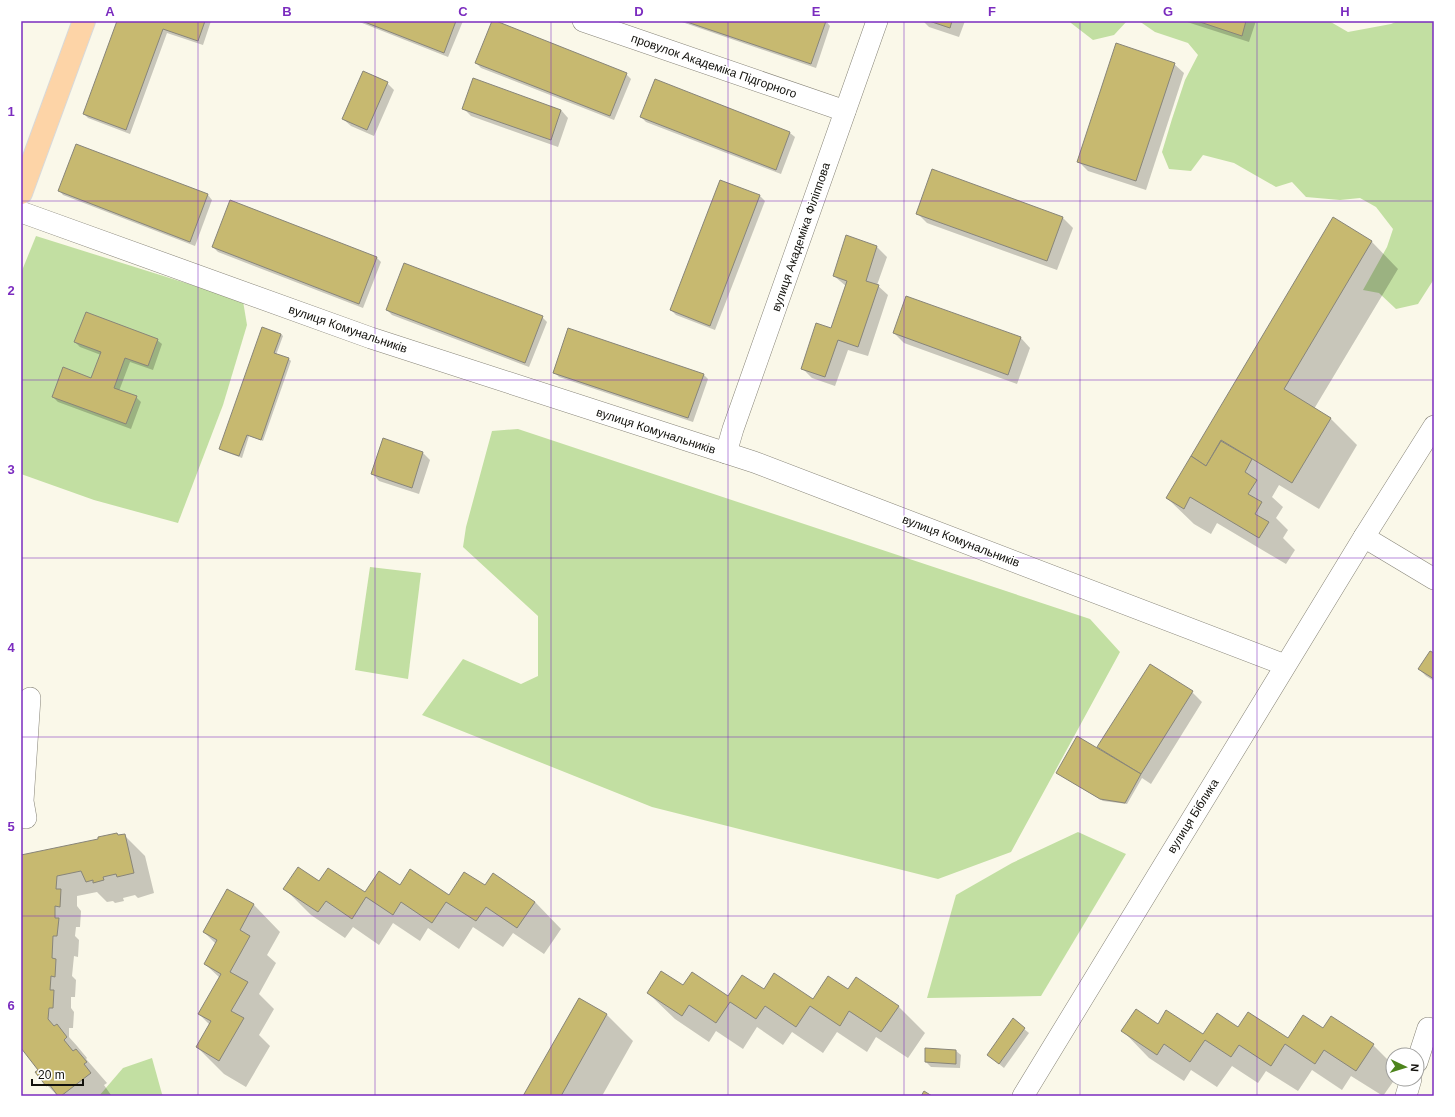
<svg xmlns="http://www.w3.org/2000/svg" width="1455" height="1117" font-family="Arial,sans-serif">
  <rect width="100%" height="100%" fill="#faf8e9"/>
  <g fill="#c2dfa2">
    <polygon points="1070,21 1127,21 1114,35 1093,40 1071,23"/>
    <polygon points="1139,21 1329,21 1348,32 1391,24 1398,21 1434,21 1434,279 1418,304 1396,309 1379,293 1363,290 1387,247 1393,229 1376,207 1360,198 1340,200 1306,197 1292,182 1276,187 1234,163 1203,155 1191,171 1169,169 1162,152 1172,119 1185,80 1198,55 1188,43 1155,32"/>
    <polygon points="36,236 243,301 247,325 223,405 178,523 94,500 21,474 21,273"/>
    <polygon points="518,429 1090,619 1120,652 1011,852 938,879 652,807 422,715 463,659 521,684 538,676 538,616 463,547 466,527 492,431"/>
    <polygon points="370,567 421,573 408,679 355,670"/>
    <polygon points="1078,832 1126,854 1041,996 927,998 956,895 1012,863"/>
    <polygon points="152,1058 162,1094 164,1096 99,1096 123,1068"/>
  </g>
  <g fill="#0003">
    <polygon points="118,21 211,21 203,45 167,33 130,134 88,118 84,114"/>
    <polygon points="357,21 463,21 448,57"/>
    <polygon points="679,21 826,21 830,26 816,68"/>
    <polygon points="923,21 965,21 959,37 929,27"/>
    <polygon points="1184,21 1256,21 1249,42"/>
    <polygon points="476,63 626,74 631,79 614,120 481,68"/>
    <polygon points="1174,64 1184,73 1146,190 1088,171 1078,161"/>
    <polygon points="655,81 790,133 795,137 781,174 646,122 641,117"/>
    <polygon points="387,83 394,90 374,136 351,126 343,119"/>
    <polygon points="463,108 561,110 568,118 558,147 471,116"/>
    <polygon points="76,145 208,195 212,200 195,246 63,195 59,190"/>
    <polygon points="933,171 1063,218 1073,228 1057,270 927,223 917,213"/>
    <polygon points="720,181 760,196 765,201 715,330 676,315 671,310"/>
    <polygon points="1334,219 1372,242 1398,269 1314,409 1331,419 1357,445 1319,509 1279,485 1272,497 1283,507 1276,518 1288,530 1283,538 1295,550 1286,564 1217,523 1211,534 1194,524 1167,498"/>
    <polygon points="847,237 877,247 887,257 877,285 888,295 868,356 848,350 835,386 812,378 802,368 832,329 846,286 834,276"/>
    <polygon points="213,247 376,257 381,262 363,308 218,252"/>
    <polygon points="387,310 542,317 547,322 529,367 392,315"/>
    <polygon points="894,333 1021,338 1030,348 1017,384 904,343"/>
    <polygon points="281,334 283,336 276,355 289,359 291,361 263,441 249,436 242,458 223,451 221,449"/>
    <polygon points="157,340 162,344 153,370 130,362 119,391 136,397 141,402 131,429 58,402 53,397 92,379 101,355 80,347 75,342"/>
    <polygon points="554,372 703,374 708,379 693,422 559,377"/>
    <polygon points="383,439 423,453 430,460 419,494 379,481 372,473"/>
    <polygon points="1434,654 1434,681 1426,676 1419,669"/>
    <polygon points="1192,692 1202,702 1151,784 1142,778 1127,804 1103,801 1060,775 1105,753 1099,747"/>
    <polygon points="117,834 119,836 124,835 145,856 154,893 138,898 135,895 123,898 124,901 115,903 113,901 107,902 97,892 77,896 77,906 81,911 80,927 76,927 75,936 79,940 78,957 74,956 72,976 76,980 75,997 71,997 71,1008 74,1012 73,1028 69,1028 69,1037 77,1046 87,1058 86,1059 107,1083 104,1085 111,1095 109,1096 58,1096 47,1085 39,1070 21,1046 21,856 99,840"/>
    <polygon points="319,882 365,893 400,886 449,896 535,902 561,929 544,954 513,933 503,947 473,927 459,949 428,928 420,941 393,923 379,945 353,927 345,938 311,915 285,889"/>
    <polygon points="228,890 254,905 280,932 267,955 276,963 259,994 274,1009 259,1035 270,1046 246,1087 224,1074 197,1047 210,1025 199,1014 220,978 205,964 216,944 204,932"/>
    <polygon points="683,986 728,997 764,990 813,1000 849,991 898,1006 925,1033 908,1058 876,1037 867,1052 837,1032 823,1053 792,1032 783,1045 757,1027 743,1049 716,1031 709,1042 675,1019 648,993"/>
    <polygon points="580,999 607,1015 633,1041 602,1096 524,1096"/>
    <polygon points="1013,1020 1029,1033 1004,1068 993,1059"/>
    <polygon points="1158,1025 1203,1036 1238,1029 1288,1039 1323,1029 1373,1045 1393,1065 1393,1079 1395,1079 1383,1096 1351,1076 1342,1090 1312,1070 1298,1091 1266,1071 1258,1083 1232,1066 1217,1087 1191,1070 1184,1081 1149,1058 1123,1031"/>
    <polygon points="956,1051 961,1055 960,1068 931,1067 926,1062"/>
  </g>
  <g fill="#c7b970" stroke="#888579">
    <polygon points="117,21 205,21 198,41 163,29 126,130 83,114"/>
    <polygon points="362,21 456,21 444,53"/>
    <polygon points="492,21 496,21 627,73 610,116 475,63"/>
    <polygon points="684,21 826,21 811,64"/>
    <polygon points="929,21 952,21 950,28"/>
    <polygon points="1197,21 1246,21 1242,36"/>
    <polygon points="1116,43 1175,63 1136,181 1077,162"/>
    <polygon points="363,71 388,82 367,130 342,119"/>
    <polygon points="473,78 561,110 551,140 462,109"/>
    <polygon points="655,79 790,132 776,170 640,117"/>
    <polygon points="76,144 208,194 190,242 58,191"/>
    <polygon points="932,169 1063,217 1047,261 916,214"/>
    <polygon points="720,180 760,195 710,326 670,310"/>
    <polygon points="230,200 377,257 359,304 212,247"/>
    <polygon points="1333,217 1372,241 1284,389 1331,418 1292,483 1221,440 1206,466 1191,456"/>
    <polygon points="846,235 877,246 866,281 879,285 858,347 838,340 825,377 801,369 816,323 831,328 847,281 833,276"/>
    <polygon points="404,263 543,316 525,363 386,310"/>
    <polygon points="906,296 1021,337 1008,375 893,333"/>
    <polygon points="86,312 158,339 148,366 125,358 114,388 137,396 126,424 52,397 63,367 91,378 101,352 74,342"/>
    <polygon points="262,327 281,334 274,353 289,358 261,440 247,435 239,456 219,449"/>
    <polygon points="568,328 704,374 688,418 553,373"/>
    <polygon points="383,438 423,452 412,488 371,474"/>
    <polygon points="1221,441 1252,459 1245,472 1257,480 1248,494 1262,502 1255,514 1269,522 1259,538 1190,497 1184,509 1166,498 1191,456 1206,466"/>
    <polygon points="1430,651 1434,653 1434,679 1418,669"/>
    <polygon points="1150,664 1193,691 1141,774 1097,747"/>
    <polygon points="1077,736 1141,774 1125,803 1100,799 1056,773"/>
    <polygon points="117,833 118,835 125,834 134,873 117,877 116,874 103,877 104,880 93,883 93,880 86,882 81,871 57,876 56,889 61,889 60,907 55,906 55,918 59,918 57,936 53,936 52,958 56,959 55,977 51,976 50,990 54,990 53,1008 49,1008 48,1019 54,1026 57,1024 67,1037 64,1040 73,1051 76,1049 87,1062 84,1064 91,1073 61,1096 58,1096 49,1084 46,1086 35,1072 38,1070 21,1048 21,855 98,839 98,837"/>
    <polygon points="298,867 319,881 328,868 365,892 379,871 400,885 410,869 449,895 464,872 485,885 493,873 535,902 517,928 486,907 476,921 446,902 432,923 401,902 393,915 366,897 352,919 326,901 318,912 283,889"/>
    <polygon points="227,889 254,904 240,930 250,936 230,972 248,982 231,1011 244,1018 219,1061 196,1047 211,1021 198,1014 221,974 204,964 217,940 203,932"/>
    <polygon points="661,971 683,985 692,972 728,996 742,975 764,989 774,973 813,999 828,976 848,989 856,977 899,1006 881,1032 849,1011 840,1026 810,1006 796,1027 765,1006 756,1019 730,1002 716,1023 689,1005 682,1016 647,993"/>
    <polygon points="579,998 607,1014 597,1032 561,1096 523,1096"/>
    <polygon points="1136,1009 1158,1024 1166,1010 1203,1034 1217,1013 1238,1027 1248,1012 1288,1038 1303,1015 1323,1028 1331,1016 1374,1044 1356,1071 1324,1050 1315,1064 1285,1044 1271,1066 1239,1045 1231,1057 1205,1040 1190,1062 1164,1044 1157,1055 1121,1031"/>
    <polygon points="1013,1018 1025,1028 999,1064 987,1055"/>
    <polygon points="925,1048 956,1050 956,1064 925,1062"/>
    <polygon points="924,1091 932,1096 921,1096"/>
  </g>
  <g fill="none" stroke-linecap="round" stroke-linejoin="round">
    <g stroke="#878478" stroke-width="22">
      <g id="minor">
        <polyline points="583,21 845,111"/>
        <polyline points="21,212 371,338 754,462 1285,665"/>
        <polyline points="726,453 733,429 877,21"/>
        <polyline points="1364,537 1434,579"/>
        <polyline points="26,818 23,801 30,698"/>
        <polyline points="1417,1062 1428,1028 1434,1030"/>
        <polyline points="1023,1096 1364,537 1434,426"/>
        <polyline points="1406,1096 1411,1079"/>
      </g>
    </g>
    <g stroke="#d9d9d8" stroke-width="24">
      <polyline id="major" points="21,193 84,21"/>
    </g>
    <use href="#minor" stroke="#fff" stroke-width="21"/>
    <use href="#major" stroke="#fdd4a7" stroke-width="22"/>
  </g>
  <path fill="none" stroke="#7b2cbf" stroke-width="1" stroke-opacity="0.55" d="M198,21V1096M375,21V1096M551,21V1096M728,21V1096M904,21V1096M1080,21V1096M1257,21V1096M21,201H1434M21,380H1434M21,558H1434M21,737H1434M21,916H1434"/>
  <g text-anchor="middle" stroke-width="3" stroke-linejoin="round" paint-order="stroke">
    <g font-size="12" fill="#12110c" stroke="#fff">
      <text transform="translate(714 66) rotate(19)" y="4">провулок Академіка Підгорного</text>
      <text transform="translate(801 237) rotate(-71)" y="4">вулиця Академіка Філіппова</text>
      <text transform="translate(348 329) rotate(19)" y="4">вулиця Комунальників</text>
      <text transform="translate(656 431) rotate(18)" y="4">вулиця Комунальників</text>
      <text transform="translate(961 541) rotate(21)" y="4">вулиця Комунальників</text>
      <text transform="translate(1193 816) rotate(-58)" y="4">вулиця Біблика</text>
    </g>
  </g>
  <rect width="1455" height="1117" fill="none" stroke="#ffffff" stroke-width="44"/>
  <g transform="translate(1405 1067) rotate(94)"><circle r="19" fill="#ffffff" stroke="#a0a09e"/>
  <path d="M0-3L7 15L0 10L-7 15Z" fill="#4d841c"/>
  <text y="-6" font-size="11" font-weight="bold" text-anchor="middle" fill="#12110c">N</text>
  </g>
  <path d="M32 1079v6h51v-6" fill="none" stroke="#12110c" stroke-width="2"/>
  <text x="38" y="1079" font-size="12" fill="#12110c" stroke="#ffffff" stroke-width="3" paint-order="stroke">20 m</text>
  <rect x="22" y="22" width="1411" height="1073" fill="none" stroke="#7b2cbf" stroke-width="1.5"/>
  <g font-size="13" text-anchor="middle" font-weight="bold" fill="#7b2cbf">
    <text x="110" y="16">A</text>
    <text x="287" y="16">B</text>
    <text x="463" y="16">C</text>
    <text x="639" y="16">D</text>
    <text x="816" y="16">E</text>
    <text x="992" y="16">F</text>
    <text x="1168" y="16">G</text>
    <text x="1345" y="16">H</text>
    <text x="11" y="116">1</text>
    <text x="11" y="295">2</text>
    <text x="11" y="474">3</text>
    <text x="11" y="652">4</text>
    <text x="11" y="831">5</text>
    <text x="11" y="1010">6</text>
  </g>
</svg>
